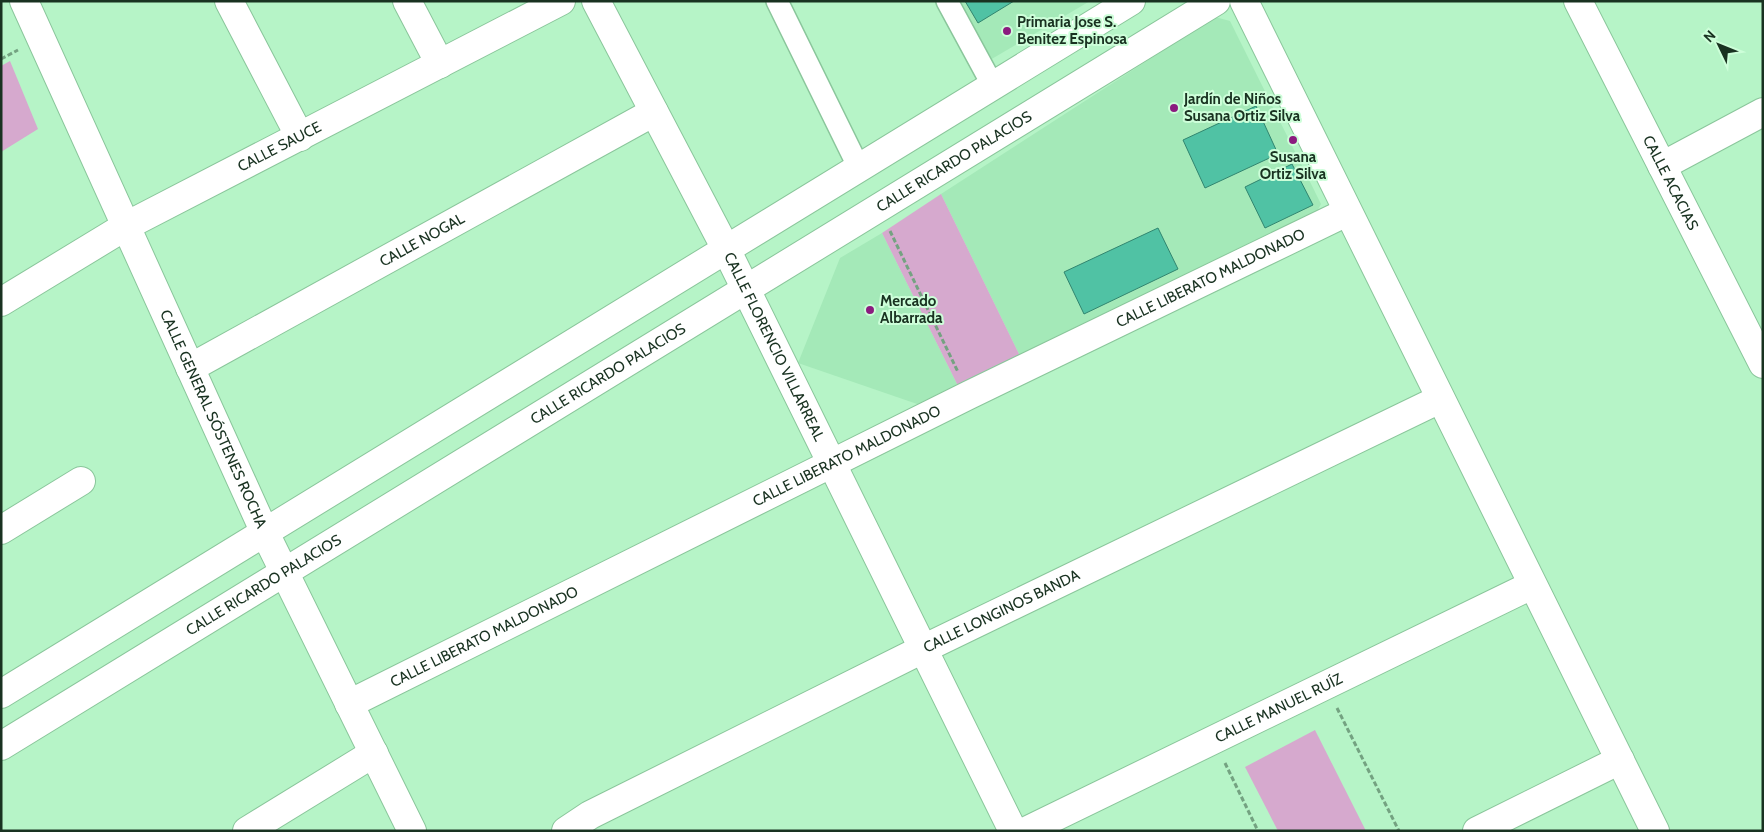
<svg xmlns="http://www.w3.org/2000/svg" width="1764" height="832" font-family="Cabin,sans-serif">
  <rect width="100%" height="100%" fill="#b6f4c7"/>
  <g fill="#a4e9b8">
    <polygon points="959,1 1090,1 990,60"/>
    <polygon points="1215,17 1230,21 1321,204 1315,215 1020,356 941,194"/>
    <polygon points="882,233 958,386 920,405 798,363 840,258"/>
  </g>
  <g fill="#d6a9ce">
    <polygon points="10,61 38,129 1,152 1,66"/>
    <polygon points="941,194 1020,356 958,386 882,233"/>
    <polygon points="1315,730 1366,831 1278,831 1245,767"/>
  </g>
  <g fill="#50c2a4" stroke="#31856f">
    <polygon points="965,1 1014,1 978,23"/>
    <polygon points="1256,106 1278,154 1205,188 1183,140"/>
    <polygon points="1292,164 1313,205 1265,228 1245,187"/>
    <polygon points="1158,228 1178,269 1084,314 1064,272"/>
  </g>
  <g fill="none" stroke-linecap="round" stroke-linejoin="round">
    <g stroke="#8ac69b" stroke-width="24">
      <g id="pedestrian">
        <polyline points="777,1 859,168"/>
        <polyline points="947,1 993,86"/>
      </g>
    </g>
    <g stroke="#8ac69b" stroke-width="30">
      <g id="minor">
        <polyline points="229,1 300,137"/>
        <polyline points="407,1 440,64"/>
        <path id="s1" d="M596,1L726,249L1013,831"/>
        <path id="s2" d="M1578,1L1763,364"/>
        <polyline points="1662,166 1763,112"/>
        <path id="s3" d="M1,302L126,226L561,1"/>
        <path id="s4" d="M190,368L654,112"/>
        <polyline points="1,530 81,481"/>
        <path id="s5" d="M349,704L969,395L1347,212"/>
        <polyline points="247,831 374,753"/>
        <path id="s6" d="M566,831L590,815L923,649L1440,399"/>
        <path id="s7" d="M1026,831L1532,585"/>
        <polyline points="1477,831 1620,760"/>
      </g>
    </g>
    <g stroke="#8ac69b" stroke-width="30">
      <g id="tertiary">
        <path id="s8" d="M24,1L265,533L412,831"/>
        <polyline points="1244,1 1655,831"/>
        <polyline points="1,694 1131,1"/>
        <path id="s9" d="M1,746L1216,1"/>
      </g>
    </g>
    <g stroke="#74a281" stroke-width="3" stroke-dasharray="5 2.5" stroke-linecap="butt">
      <polyline points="1,59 18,50"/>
      <polyline points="890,231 958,372"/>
      <polyline points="1337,708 1399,831"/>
      <polyline points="1225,763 1258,831"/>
    </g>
    <use href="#pedestrian" stroke="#fff" stroke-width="21"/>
    <use href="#minor" stroke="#fff" stroke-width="28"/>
    <use href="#tertiary" stroke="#fff" stroke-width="28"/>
  </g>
  <g fill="#8b1b7f" stroke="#cdfed9" stroke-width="2">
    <circle cx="1007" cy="31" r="5"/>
    <circle cx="1174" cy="108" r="5"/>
    <circle cx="1293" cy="140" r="5"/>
    <circle cx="870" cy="310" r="5"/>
  </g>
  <g text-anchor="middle" stroke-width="4" stroke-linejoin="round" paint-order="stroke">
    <g font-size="15" font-weight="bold" fill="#193221" stroke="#cdfed9" text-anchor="start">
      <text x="1017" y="27">Primaria Jose S.<tspan x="1017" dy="17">Benitez Espinosa</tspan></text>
      <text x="1184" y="104">Jardín de Niños<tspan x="1184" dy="17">Susana Ortiz Silva</tspan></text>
      <text x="1293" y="162" text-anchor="middle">Susana<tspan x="1293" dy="17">Ortiz Silva</tspan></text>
      <text x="880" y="306">Mercado<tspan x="880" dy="17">Albarrada</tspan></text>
    </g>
    <g font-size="15" fill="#193221" stroke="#cdfed9">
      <text dy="5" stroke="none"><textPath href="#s3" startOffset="319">CALLE SAUCE</textPath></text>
      <text dy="5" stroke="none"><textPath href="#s9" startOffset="1118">CALLE RICARDO PALACIOS</textPath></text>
      <text dy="5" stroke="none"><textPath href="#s2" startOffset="204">CALLE ACACIAS</textPath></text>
      <text dy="5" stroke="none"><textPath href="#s4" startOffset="265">CALLE NOGAL</textPath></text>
      <text dy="5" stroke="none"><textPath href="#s5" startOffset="961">CALLE LIBERATO MALDONADO</textPath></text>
      <text dy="5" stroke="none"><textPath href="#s1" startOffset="389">CALLE FLORENCIO VILLARREAL</textPath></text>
      <text dy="5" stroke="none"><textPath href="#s9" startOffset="712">CALLE RICARDO PALACIOS</textPath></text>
      <text dy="5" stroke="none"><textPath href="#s8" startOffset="459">CALLE GENERAL SÓSTENES ROCHA</textPath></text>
      <text dy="5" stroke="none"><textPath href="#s5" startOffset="556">CALLE LIBERATO MALDONADO</textPath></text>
      <text dy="5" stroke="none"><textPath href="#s9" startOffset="308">CALLE RICARDO PALACIOS</textPath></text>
      <text dy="5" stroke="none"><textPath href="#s6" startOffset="488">CALLE LONGINOS BANDA</textPath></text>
      <text dy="5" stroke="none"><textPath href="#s5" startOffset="151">CALLE LIBERATO MALDONADO</textPath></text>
      <text dy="5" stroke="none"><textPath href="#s7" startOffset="281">CALLE MANUEL RUÍZ</textPath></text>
    </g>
  </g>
  <rect width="1764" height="832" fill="none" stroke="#193221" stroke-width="5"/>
  <g transform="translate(1719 45) rotate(313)" stroke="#cdfed9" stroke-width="4" paint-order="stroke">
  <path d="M0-4L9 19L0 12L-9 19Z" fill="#193221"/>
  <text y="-8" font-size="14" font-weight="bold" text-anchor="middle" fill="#193221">N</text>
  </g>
</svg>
